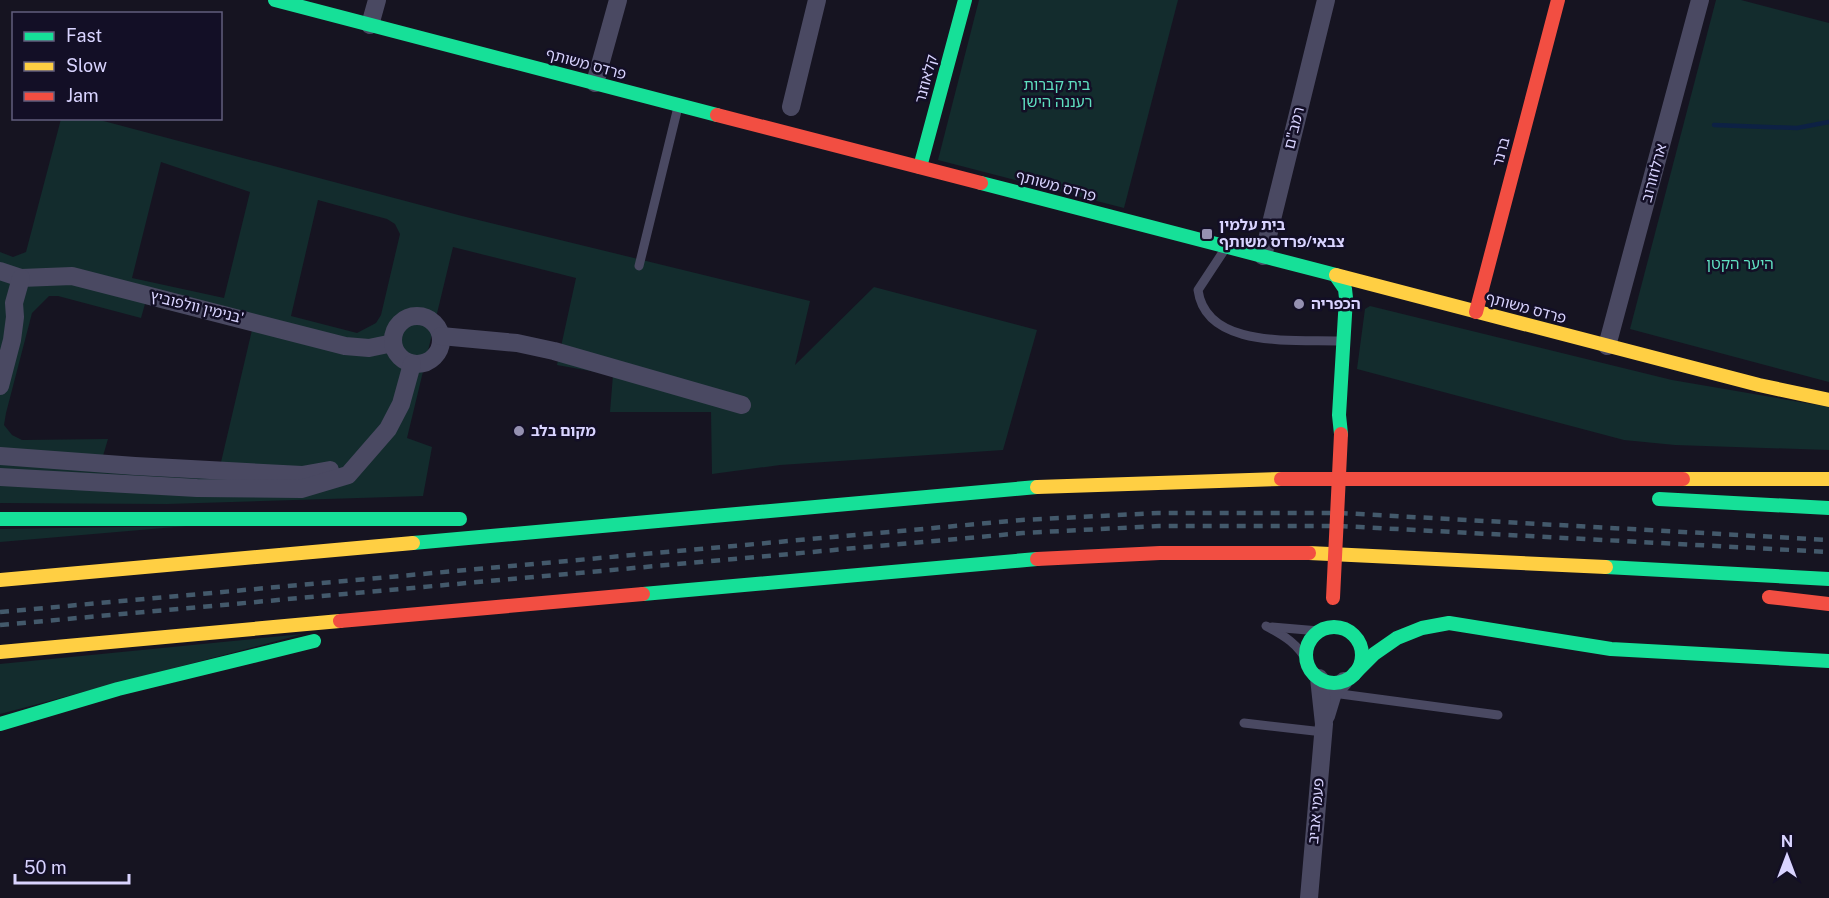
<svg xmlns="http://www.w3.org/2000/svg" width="1829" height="898" font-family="'Public Sans','Noto Sans Hebrew',sans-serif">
  <rect width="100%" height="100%" fill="#161421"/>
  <g fill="#132c2d" fill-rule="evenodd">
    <polygon points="979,0 1178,0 1124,208 938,160"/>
    <polygon points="1716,0 1741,0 1829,23 1829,382 1630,329"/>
    <path d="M61,119H96L462,216L810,301L795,365L874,287L1037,330L1003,450L780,465L712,474L711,412H610L613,375L557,365L576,278L453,247L407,438L432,447L423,496L167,504L0,503V252L13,257L26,252ZM161,162L250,192L224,298L132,278ZM318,200L387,219L395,224L400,234L381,315L376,323L357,333L291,316ZM49,296H58L141,318L145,304L252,330L218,475L100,466L108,439L22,440L12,435L4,425L6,413L32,313Z"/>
    <polygon points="1370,306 1672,380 1829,407 1829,450 1675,445 1624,440 1357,369 1365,309"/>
    <polygon points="187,526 0,542 0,529"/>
    <polygon points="303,634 0,714 0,664"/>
  </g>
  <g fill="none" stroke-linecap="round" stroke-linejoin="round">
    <polyline stroke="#0d2144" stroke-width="4.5" points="1714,125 1797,128 1829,122"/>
    <g stroke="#4a4962" stroke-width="9">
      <path d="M1225,249L1198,290C1206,350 1297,339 1341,341"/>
      <polyline points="639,266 678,107"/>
      <path d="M1266,626C1285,636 1298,644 1308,663"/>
      <polyline points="1272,627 1319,631"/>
      <polyline points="1333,693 1498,715"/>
      <polyline points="1244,723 1323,732"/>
    </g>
    <g stroke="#4a4962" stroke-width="18">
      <polyline points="370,25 377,0"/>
      <polyline points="595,83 618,0"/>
      <polyline points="791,107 817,0"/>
      <polyline points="1263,256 1326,0"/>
      <polyline points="0,271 21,278 72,276 345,346 369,348 393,343"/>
      <circle cx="417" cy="340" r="24"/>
      <polyline points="441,336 517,343 554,351 742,405"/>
      <polyline points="1607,346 1700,0"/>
      <polyline points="0,386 12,340 15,317 14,303 21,278"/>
      <polyline points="0,456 135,466 302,475 330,470"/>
      <polyline points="0,477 197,488 301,489 348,475 388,429 401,404 412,364"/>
      <polyline points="1326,716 1333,693 1344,681"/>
      <polyline points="1309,898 1324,724 1319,678"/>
    </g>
    <g stroke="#16e098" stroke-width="14">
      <polyline points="275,0 717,115"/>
      <polyline points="920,167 965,0"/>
      <polyline points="981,183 1336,275"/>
      <polyline points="1336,276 1345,289 1346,298 1339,415 1341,434"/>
      <polyline points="1659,499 1829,508"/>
      <polyline points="0,519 460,519"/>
      <polyline points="413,543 1037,487"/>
      <polyline points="1606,567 1829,579"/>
      <polyline points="643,594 1037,559"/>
      <circle cx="1334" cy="655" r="28"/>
      <polyline points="1354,674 1374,654 1397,638 1422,628 1449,623 1611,649 1829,661"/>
      <polyline points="0,724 118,689 314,641"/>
    </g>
    <g stroke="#ffcf43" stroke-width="14">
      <polyline points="1336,275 1759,385 1829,400"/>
      <polyline points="1683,479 1829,479"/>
      <polyline points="1037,487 1281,479"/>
      <polyline points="1309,553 1606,567"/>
      <polyline points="0,580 413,543"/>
      <polyline points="0,652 340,621"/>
    </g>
    <g stroke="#f24e42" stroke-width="14">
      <polyline points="717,115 981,183"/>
      <polyline points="1476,312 1558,0"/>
      <polyline points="1281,479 1683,479"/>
      <polyline points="1037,559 1160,553 1309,553"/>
      <polyline points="1769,597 1829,604"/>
      <polyline points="340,621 643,594"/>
    </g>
    <g stroke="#43596b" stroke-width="4.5" stroke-dasharray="9 8" stroke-linecap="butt">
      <polyline points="0,612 1022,520 1158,513 1340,513 1829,540"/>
      <polyline points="0,625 1023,533 1159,526 1340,526 1829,552"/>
    </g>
    <polyline stroke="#f24e42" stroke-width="14" points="1333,598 1341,434"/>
  </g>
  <g fill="#9591b1" stroke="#130f26" stroke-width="2">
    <rect x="1201" y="228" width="12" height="12" rx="3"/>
    <circle cx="1299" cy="304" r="6"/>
    <circle cx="519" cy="431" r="6"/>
  </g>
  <g text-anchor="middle" stroke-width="5" stroke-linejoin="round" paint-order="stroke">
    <g font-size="15" fill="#d9d4ff" stroke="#130f26">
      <text transform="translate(586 64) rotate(15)" y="5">פרדס משותף</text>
      <text transform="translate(926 79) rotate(-75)" y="5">קלאוזנר</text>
      <text transform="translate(1294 128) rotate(-76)" y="5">רמב"ם</text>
      <text transform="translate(1501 152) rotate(-75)" y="5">ברנר</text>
      <text transform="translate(1654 173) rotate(-75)" y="5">ארלוזורוב</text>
      <text transform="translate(1056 186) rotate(15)" y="5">פרדס משותף</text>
      <text transform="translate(197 307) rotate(14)" y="5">בנימין וולפוביץ'</text>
      <text transform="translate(1526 308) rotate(15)" y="5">פרדס משותף</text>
      <text transform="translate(1316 811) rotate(-85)" y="5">פעמי אביב</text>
    </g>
    <g font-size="15" fill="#5fe0c0" stroke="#130f26">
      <text x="1057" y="90">בית קברות<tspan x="1057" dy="17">רעננה הישן</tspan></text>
      <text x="1740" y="269">היער הקטן</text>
    </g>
    <g font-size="15" font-weight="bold" fill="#d9d4ff" stroke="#130f26" text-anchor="start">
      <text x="1219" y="230">בית עלמין<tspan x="1219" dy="17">צבאי/פרדס משותף</tspan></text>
      <text x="1311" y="309">הכפריה</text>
      <text x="531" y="436">מקום בלב</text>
    </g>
  </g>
  <rect x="12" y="12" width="210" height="108" fill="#130f26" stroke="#625e7d" stroke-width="1.5"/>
  <rect x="24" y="32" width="30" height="9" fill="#16e098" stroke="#625e7d" stroke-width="1.5"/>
  <text x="66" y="42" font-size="18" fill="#d9d4ff">Fast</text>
  <rect x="24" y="62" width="30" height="9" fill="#ffcf43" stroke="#625e7d" stroke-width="1.5"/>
  <text x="66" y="72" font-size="18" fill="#d9d4ff">Slow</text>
  <rect x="24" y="92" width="30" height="9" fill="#f24e42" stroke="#625e7d" stroke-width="1.5"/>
  <text x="66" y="102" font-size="18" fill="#d9d4ff">Jam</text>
  <g transform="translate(1787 856)" stroke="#130f26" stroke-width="4.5" paint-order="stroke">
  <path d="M0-4.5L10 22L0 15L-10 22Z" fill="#d9d4ff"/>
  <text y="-9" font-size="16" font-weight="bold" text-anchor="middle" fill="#d9d4ff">N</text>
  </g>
  <path d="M15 874v9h114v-9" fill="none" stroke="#d9d4ff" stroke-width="3"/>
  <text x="24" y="874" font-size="18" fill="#d9d4ff" stroke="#130f26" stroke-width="4.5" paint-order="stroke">50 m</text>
</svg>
